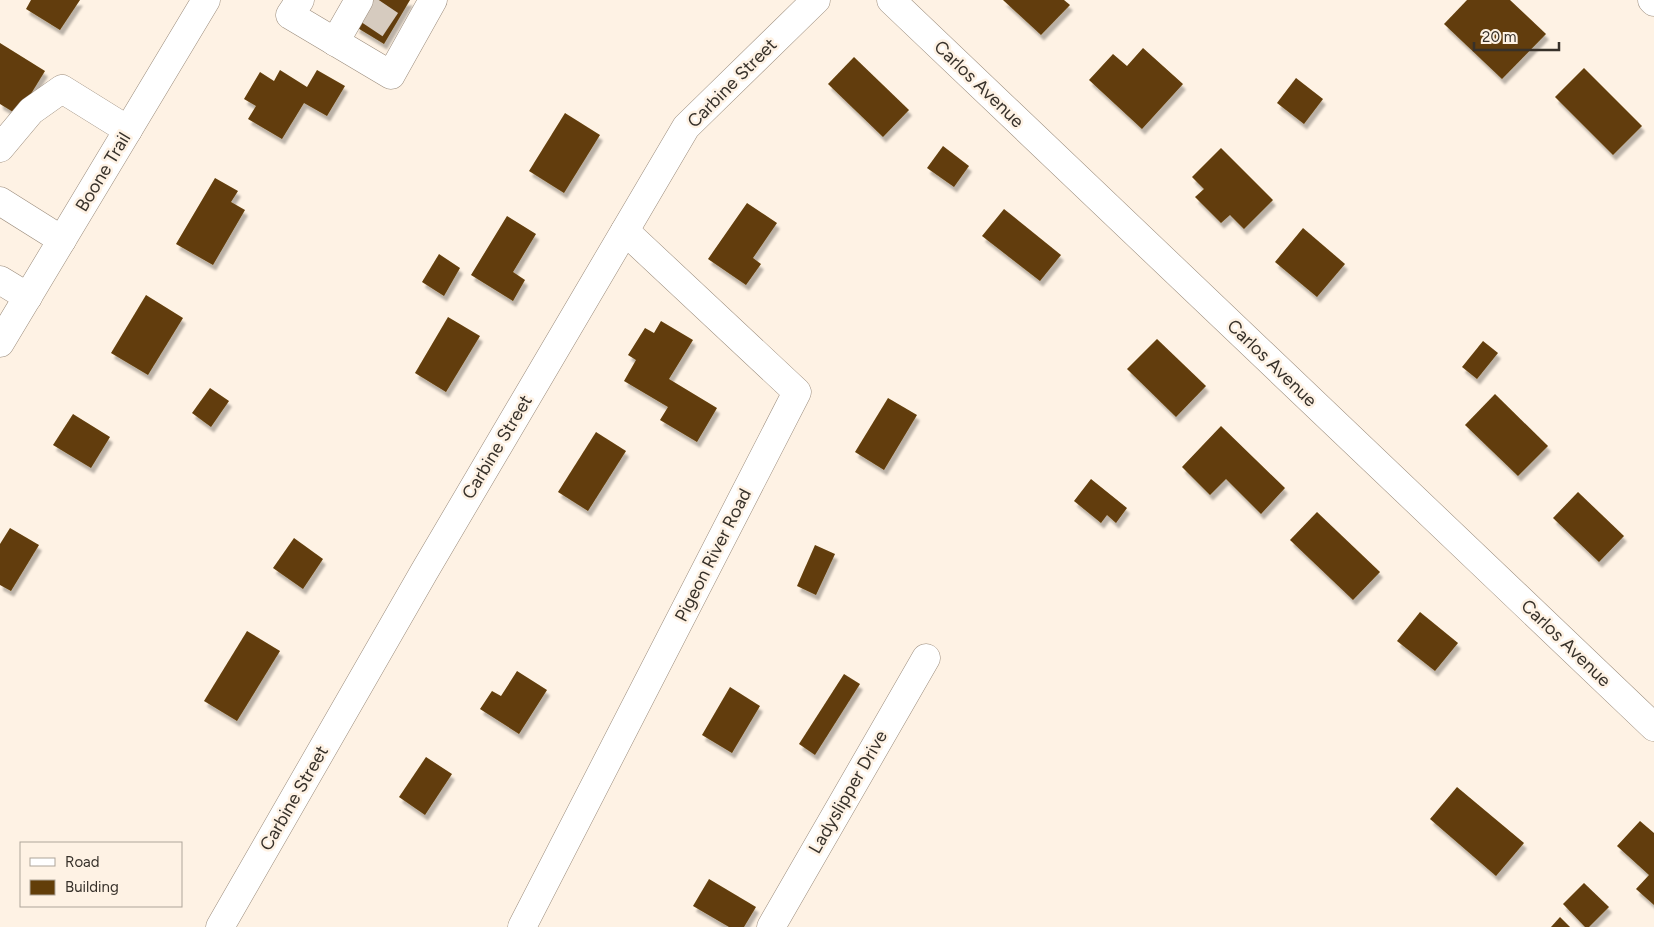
<svg xmlns="http://www.w3.org/2000/svg" width="1654" height="927" font-family="Figtree,sans-serif">
  <defs>
    <filter id="shadow"><feDropShadow dx="3" dy="5.5" stdDeviation="1" flood-color="#0004"/></filter>
  </defs>
  <rect width="100%" height="100%" fill="#fef2e4"/>
  <g fill="#623e09" filter="url(#shadow)">
    <polygon points="31,0 80,0 60,30 26,9"/>
    <polygon points="373,0 410,0 384,44 356,27"/>
    <polygon points="1003,0 1064,0 1070,5 1041,35"/>
    <polygon points="1467,0 1510,0 1546,34 1502,79 1444,24"/>
    <polygon points="0,43 45,71 18,115 0,104"/>
    <polygon points="1143,48 1183,84 1142,129 1089,80 1113,54 1127,66"/>
    <polygon points="854,57 909,110 883,137 828,84"/>
    <polygon points="1584,68 1642,126 1613,155 1555,97"/>
    <polygon points="280,70 307,87 317,70 345,86 327,116 304,103 282,139 248,119 256,106 244,99 260,72 274,81"/>
    <polygon points="1296,78 1323,99 1304,124 1277,103"/>
    <polygon points="565,113 600,135 564,193 529,171"/>
    <polygon points="943,146 969,166 954,187 927,168"/>
    <polygon points="1221,148 1273,200 1244,229 1230,215 1221,223 1195,197 1204,189 1192,177"/>
    <polygon points="215,178 238,191 231,202 245,210 213,265 176,244"/>
    <polygon points="747,203 777,223 753,258 761,264 746,285 708,259"/>
    <polygon points="1004,209 1061,255 1040,281 982,236"/>
    <polygon points="507,216 536,234 513,272 525,280 513,301 471,275"/>
    <polygon points="1303,228 1345,264 1317,297 1275,262"/>
    <polygon points="439,254 460,268 444,296 422,282"/>
    <polygon points="146,295 183,318 148,375 111,353"/>
    <polygon points="448,317 480,336 446,392 415,373"/>
    <polygon points="661,321 693,340 669,379 717,408 697,442 660,420 668,407 624,381 636,360 628,355 645,328 654,333"/>
    <polygon points="1157,339 1206,386 1176,417 1127,369"/>
    <polygon points="1483,341 1498,353 1477,379 1462,367"/>
    <polygon points="210,388 229,401 211,427 192,413"/>
    <polygon points="1495,394 1548,446 1518,476 1465,425"/>
    <polygon points="888,398 917,415 884,470 855,452"/>
    <polygon points="73,414 110,437 91,468 53,445"/>
    <polygon points="1221,426 1285,488 1261,514 1226,479 1210,495 1182,467"/>
    <polygon points="596,432 626,451 588,511 558,492"/>
    <polygon points="1091,479 1127,508 1116,523 1107,515 1101,523 1074,501"/>
    <polygon points="1578,492 1624,536 1599,562 1553,518"/>
    <polygon points="1317,512 1380,572 1353,600 1290,540"/>
    <polygon points="10,528 39,545 11,591 0,585 0,544"/>
    <polygon points="294,538 323,559 303,589 273,568"/>
    <polygon points="815,545 835,554 816,595 797,586"/>
    <polygon points="1420,612 1458,643 1435,671 1397,641"/>
    <polygon points="247,631 280,651 237,721 204,701"/>
    <polygon points="517,671 547,690 519,734 480,709 492,691 501,696"/>
    <polygon points="844,674 860,684 815,755 799,744"/>
    <polygon points="730,687 760,706 732,753 702,735"/>
    <polygon points="426,757 452,774 425,815 399,797"/>
    <polygon points="1457,787 1524,843 1496,876 1430,819"/>
    <polygon points="1640,821 1654,833 1654,905 1636,889 1649,875 1617,846"/>
    <polygon points="709,879 756,907 744,927 729,927 693,906"/>
    <polygon points="1584,883 1609,907 1589,927 1585,927 1563,904"/>
    <polygon points="1560,917 1570,927 1551,927"/>
  </g>
  <g fill="none" stroke-linecap="round" stroke-linejoin="round">
    <polyline stroke="#d6cbbf" stroke-width="28" stroke-dasharray="28 14" stroke-linecap="butt" points="367,9 394,27"/>
    <g stroke="#998a7a" stroke-width="29">
      <g id="minor">
        <polyline points="300,0 290,15 391,75 433,0"/>
        <polyline points="891,0 1654,727"/>
        <polyline points="1652,0 1654,2"/>
        <polyline points="335,42 359,0"/>
        <polyline points="0,148 31,111 62,89 128,130"/>
        <polyline points="0,201 62,240"/>
        <polyline points="0,280 28,297"/>
        <polyline points="0,343 206,0"/>
        <polyline points="220,927 424,572 686,127 816,0"/>
        <polyline points="522,927 797,392 625,231"/>
        <polyline points="771,927 926,658"/>
      </g>
    </g>
    <use href="#minor" stroke="#fff" stroke-width="28"/>
  </g>
  <g text-anchor="middle" stroke-width="5" stroke-linejoin="round" paint-order="stroke">
    <g font-size="18" fill="#37312a" stroke="#fef2e4">
      <text transform="translate(732 83) rotate(-45)" y="6">Carbine Street</text>
      <text transform="translate(979 84) rotate(44)" y="6">Carlos Avenue</text>
      <text transform="translate(103 172) rotate(-59)" y="6">Boone Trail</text>
      <text transform="translate(1272 363) rotate(44)" y="6">Carlos Avenue</text>
      <text transform="translate(497 447) rotate(-59)" y="6">Carbine Street</text>
      <text transform="translate(713 555) rotate(-63)" y="6">Pigeon River Road</text>
      <text transform="translate(1566 643) rotate(44)" y="6">Carlos Avenue</text>
      <text transform="translate(848 792) rotate(-60)" y="6">Ladyslipper Drive</text>
      <text transform="translate(294 798) rotate(-60)" y="6">Carbine Street</text>
    </g>
  </g>
  <rect x="20" y="842" width="162" height="65" fill="#fef2e4" stroke="#aea59a"/>
  <rect x="30" y="858" width="25" height="8" fill="#ffffff" stroke="#aea59a"/>
  <text x="65" y="867" font-size="15" fill="#37312a">Road</text>
  <rect x="30" y="880" width="25" height="15" fill="#623e09" stroke="#aea59a"/>
  <text x="65" y="892" font-size="15" fill="#37312a">Building</text>
  <path d="M1474 42v8h85v-8" fill="none" stroke="#37312a" stroke-width="2.5"/>
  <text x="1482" y="42" font-size="15" fill="#37312a" stroke="#fef2e4" stroke-width="4" paint-order="stroke">20 m</text>
</svg>
